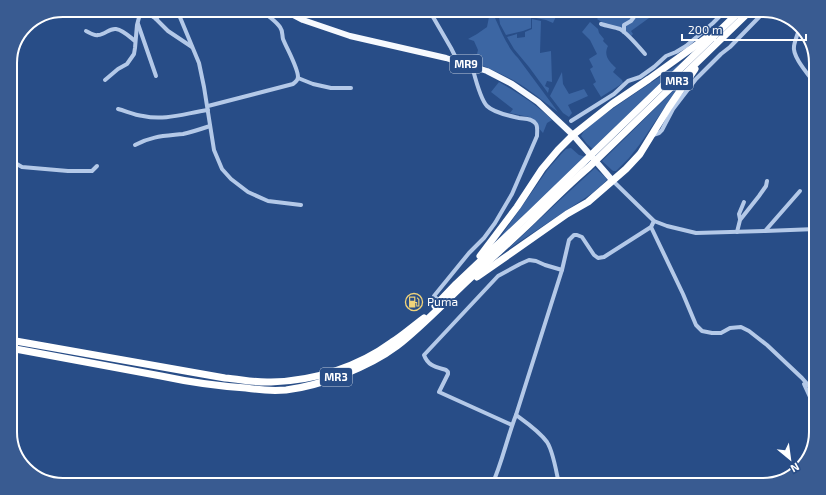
<svg xmlns="http://www.w3.org/2000/svg" width="826" height="495" font-family="'Exo 2',sans-serif">
  <rect width="100%" height="100%" fill="#284d87"/>
  <g fill="#3c66a3">
    <polygon points="498,10 559,10 553,23 546,20 531,17 531,28 523,31 506,35 500,24"/>
    <polygon points="605,10 637,10 623,30 603,23 597,19"/>
    <polygon points="649,10 656,10 649,18 631,31 633,34 631,36 625,32 625,26 638,13 643,18 650,12"/>
    <path d="M489,17H494L495,18C502,33 507,47 518,58L558,112C543,101 529,89 513,80C498,72 483,66 468,59L467,56L477,54L478,50L474,41L468,39L477,34L487,27Z"/>
    <polygon points="532,19 541,21 540,53 551,51 552,82 547,81 545,86 549,88 548,93 529,67 514,49 507,37 517,34 517,38 525,37 525,32 532,29"/>
    <path d="M590,22L598,29L599,33L604,39L603,41L608,46C603,56 610,62 616,68L613,72L622,80L623,83L601,97L593,84L596,82L590,69L593,67L589,59L597,54L590,40L582,32Z"/>
    <path d="M685,60L594,150L587,144L581,136C587,125 599,119 608,112C633,94 660,77 685,60Z"/>
    <polygon points="562,72 563,84 569,94 584,89 588,96 568,105 572,113 569,117 563,113 550,96"/>
    <path d="M499,82C518,93 536,104 552,120L547,123L543,133L529,117L510,113L513,109L491,92Z"/>
    <polygon points="681,83 640,144 629,158 616,171 613,171 602,161"/>
    <polygon points="571,148 579,155 586,157 499,239 548,169 563,152 566,149"/>
    <polygon points="595,168 605,177 607,180 594,192 507,250 559,201"/>
  </g>
  <g fill="none" stroke-linecap="round" stroke-linejoin="round">
    <g stroke="#b4c9e8" stroke-width="4">
      <polyline points="143,10 155,18 168,31 192,47"/>
      <polyline points="177,10 199,63 204,87 214,150 222,169 231,179 248,192 268,201 301,205"/>
      <polyline points="429,10 451,48 458,62"/>
      <polyline points="156,19 163,10"/>
      <polyline points="138,24 156,76"/>
      <path d="M601,24C607,26 614,27 620,29C627,33 639,47 645,54"/>
      <path d="M800,27C798,33 795,40 794,46C792,57 809,75 816,85"/>
      <path d="M86,31C90,33 94,36 98,35C105,35 109,28 116,29C123,30 130,37 135,41"/>
      <polyline points="624,32 624,25 631,21 639,10"/>
      <polyline points="298,78 313,84 331,88 351,88"/>
      <polyline points="812,79 816,73"/>
      <polyline points="105,80 118,69 127,64 134,54 135,48 137,25 141,10"/>
      <path d="M208,106L293,84C295,82 298,81 298,77C298,68 287,49 283,39C282,35 283,31 280,27C275,20 268,17 263,10"/>
      <path d="M118,109C126,111 134,115 143,116C165,121 186,113 208,110"/>
      <polyline points="571,121 614,94 628,81 640,77 654,67 666,56 676,52 686,46 713,23 726,10"/>
      <polyline points="653,135 659,133 662,130 673,109 696,79 721,54 730,47 765,11"/>
      <path d="M135,145C151,136 165,136 183,134C192,132 201,129 210,126"/>
      <polyline points="10,160 22,167 68,171 92,171 97,166"/>
      <polyline points="612,180 654,221 667,226 696,233 765,231 816,229"/>
      <polyline points="740,219 739,214 744,202"/>
      <polyline points="651,227 683,294 696,325 702,331 712,333 721,333 730,328 741,327 749,331 767,345 802,378 816,394"/>
      <polyline points="765,231 800,191"/>
      <polyline points="737,232 740,220 759,196 766,186 767,181"/>
      <path d="M440,302L434,296L469,253L484,238L495,223L512,194L537,136C537,132 538,127 536,124C532,118 525,119 519,118C510,116 494,113 487,106C480,99 475,77 472,66"/>
      <polyline points="804,384 816,410"/>
      <path d="M516,415C527,423 539,431 547,442C553,451 557,474 559,485"/>
      <path d="M512,425L439,392L448,374V372L446,370C436,367 428,366 424,355L498,276L520,264L529,260L536,261L545,265L562,270"/>
      <path d="M492,485C502,463 507,438 516,415L562,270L569,240L574,235H577L582,237L594,255L598,258L604,257L651,227L654,221"/>
    </g>
    <polyline stroke="#f6f9fe" stroke-width="6" points="284,10 303,20 350,36 446,58 487,71 512,84 538,102 573,135 612,180"/>
    <g stroke="#fff" stroke-width="7">
      <polyline points="480,256 517,207 542,169 558,150 573,135 612,104 649,79 706,38"/>
      <polyline points="477,277 567,214 588,202 626,169 640,154 669,107 695,69"/>
      <polyline points="435,306 456,284 530,214 741,10"/>
      <path d="M10,340L225,378C240,379 256,383 271,382C314,381 358,367 392,342C403,335 413,326 424,318"/>
      <path d="M10,348C60,357 110,367 161,376C189,382 217,386 246,388C259,390 273,391 286,390C320,386 369,367 397,346C420,328 439,308 460,288C484,265 509,243 533,220C551,202 569,184 589,167L751,10"/>
    </g>
  </g>
  <defs>
    <g id="fuel-ring" transform="scale(0.9)"><circle r="9.5" fill="#284d87" stroke="#f0d37a" stroke-width="1.5"/><path d="M-5.5-6h7V0h2V4h1.3V-2.5L3-4.5l.8-.8L6-3V5H2.5V1h-1V6h-7ZM-4.2-4.7v3.2H.2V-4.7Z" fill="#f0d37a"/></g>
  </defs>
  <g fill-rule="evenodd">
    <use href="#fuel-ring" x="414" y="302"/>
  </g>
  <g text-anchor="middle" stroke-width="4" stroke-linejoin="round" paint-order="stroke">
    <g fill="#284d87" stroke="#becadb" stroke-width="1">
      <rect x="450" y="55" width="32" height="18" rx="3"/>
      <rect x="661" y="72" width="32" height="18" rx="3"/>
      <rect x="320" y="368" width="32" height="18" rx="3"/>
    </g>
    <g font-size="11" font-weight="bold" fill="#fff">
      <text x="466" y="68">MR9</text>
      <text x="677" y="85">MR3</text>
      <text x="336" y="381">MR3</text>
    </g>
    <g font-size="12" fill="#fff" stroke="#284d87" text-anchor="start">
      <text x="427" y="306">Puma</text>
    </g>
  </g>
  <path d="M0 0H826V495H0ZM63 17H763A46 46 0 0 1 809 63V432A46 46 0 0 1 763 478H63A46 46 0 0 1 17 432V63A46 46 0 0 1 63 17Z" fill="#395b91" fill-rule="evenodd"/>
  <path fill="none" stroke="#fff" stroke-width="2" d="M63 17H763A46 46 0 0 1 809 63V432A46 46 0 0 1 763 478H63A46 46 0 0 1 17 432V63A46 46 0 0 1 63 17Z"/>
  <g transform="translate(790 459) rotate(151)" stroke="#284d87" stroke-width="3" paint-order="stroke">
  <path d="M0-3L7 15L0 10L-7 15Z" fill="#ffffff"/>
  <text y="-6" font-size="11" font-weight="bold" text-anchor="middle" fill="#ffffff">N</text>
  </g>
  <path d="M682 34v6h124v-6" fill="none" stroke="#ffffff" stroke-width="2"/>
  <text x="688" y="34" font-size="12" fill="#ffffff" stroke="#284d87" stroke-width="3" paint-order="stroke">200 m</text>
</svg>
